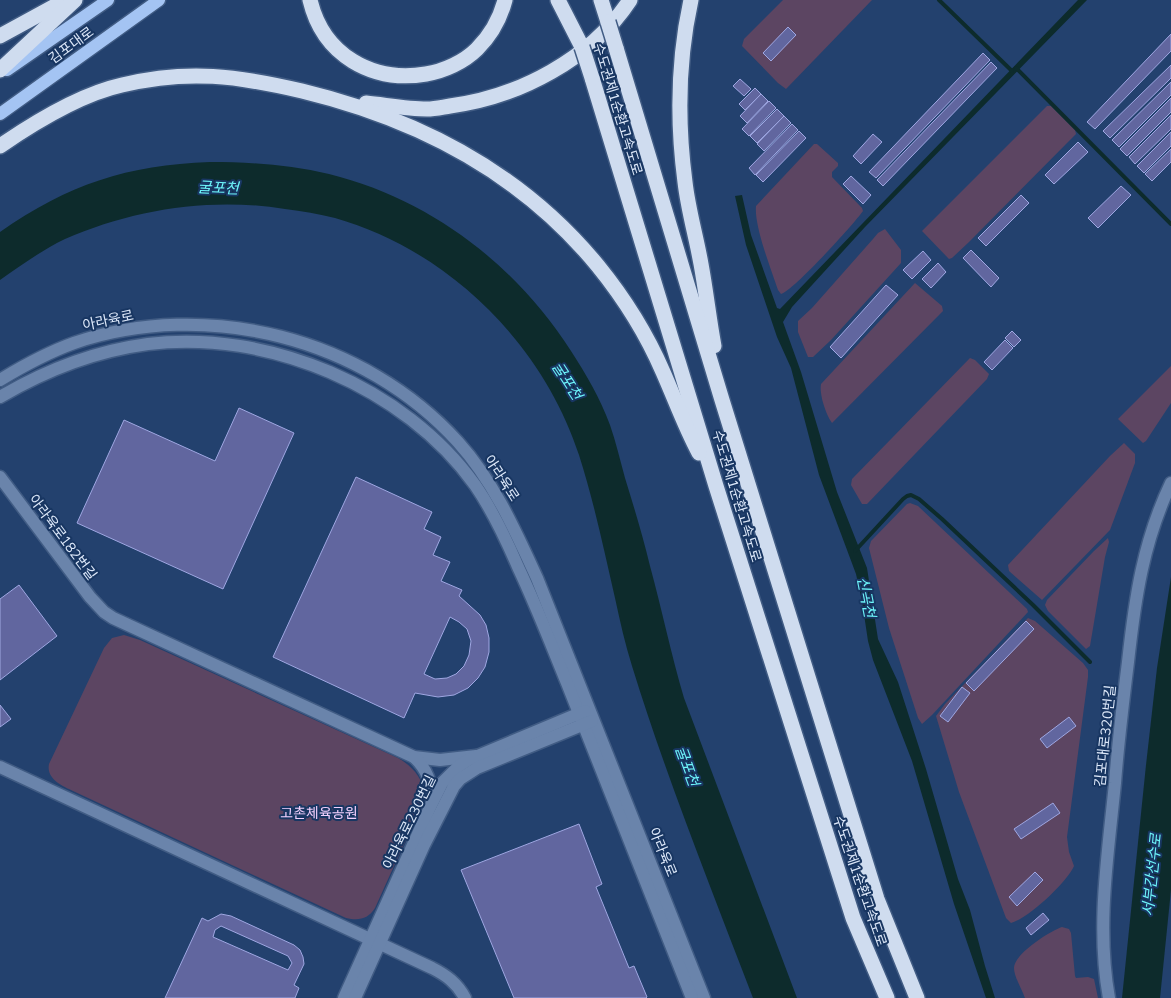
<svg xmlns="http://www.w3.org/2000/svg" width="1171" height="998" font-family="Mulish,'Noto Sans KR',sans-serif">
  <rect width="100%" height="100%" fill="#23416e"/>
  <g fill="#5c4562">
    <polygon points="783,0 872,0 786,89 778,83 742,46 744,39"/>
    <polygon points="1047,106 1051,106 1075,130 1076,134 969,242 952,258 949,259 922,231"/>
    <path d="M814,144H817L838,163V166L832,172V177L862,208L863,211C854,224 792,292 781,294L778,290C771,269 754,226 756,206Z"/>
    <polygon points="885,229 901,250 901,263 831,340 813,357 808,357 798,332 798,321 812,308 873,239 878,233"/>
    <path d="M915,283L942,306L943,311L832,423C826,415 819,394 821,384Z"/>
    <polygon points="970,358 975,360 989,374 987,379 867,504 862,504 851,485 852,479"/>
    <polygon points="1171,366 1171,403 1146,441 1143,443 1118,419"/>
    <polygon points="1124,443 1135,454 1135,463 1110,530 1042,600 1009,571 1008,565 1110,456"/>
    <polygon points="910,503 918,506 1027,609 1028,612 932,715 922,724 918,718 889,628 869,548 871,541 907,504"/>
    <polygon points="1108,538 1109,542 1105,557 1090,646 1086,649 1048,611 1045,605 1047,600 1094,551"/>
    <path d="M1028,618L1035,621L1083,663L1088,670V677L1067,837L1069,852L1074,866C1067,882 1029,918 1011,923L1006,918L959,792L936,716L945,704Z"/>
    <path d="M124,635L140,640L398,758C415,768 428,783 422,804L375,908C368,919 359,921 346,918L73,791C62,786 46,779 49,764L104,648L112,638Z"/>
    <path d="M1062,927L1069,929L1071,933L1075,976L1076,978L1088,977L1094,979L1098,998H1025C1022,989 1014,977 1014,968C1014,954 1050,931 1062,927Z"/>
  </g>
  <g fill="#0d2b2c">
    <polygon points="1078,0 1087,0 865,227 792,307 783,322 801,372 837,492 867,568 878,639 898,682 926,769 958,879 970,910 985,966 995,998 986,998 954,904 912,761 873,660 868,641 862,601 856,574 819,475 791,368 777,337 746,245 735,196 742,195 751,235 777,308 780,309"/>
    <path d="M210,162C250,162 290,165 329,174C430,199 515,264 571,351C586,374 600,398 610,425C616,442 620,460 625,478C634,507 643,537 650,566C662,610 671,654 684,698L797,998H753C711,888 667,779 632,666C625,644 620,621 615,598C604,550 594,502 579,455C543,344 448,250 335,218C319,214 302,211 285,209C211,197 133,209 65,239C42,250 20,266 0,280V232C69,184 127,165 210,162Z"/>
    <polygon points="1171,577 1171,890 1160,998 1122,998 1146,765 1157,668"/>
  </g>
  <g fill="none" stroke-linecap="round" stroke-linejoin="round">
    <g stroke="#0d2b2c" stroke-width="4">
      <polyline points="939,0 1012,71"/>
      <polyline points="1016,68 1171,224"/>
      <polyline points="855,551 903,499 907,496 911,495 919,499 942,519 1033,605 1090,662"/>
    </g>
  </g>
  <g fill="#61669f" stroke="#9fa7e2" fill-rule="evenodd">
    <polygon points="788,27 796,35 771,61 763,53"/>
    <polygon points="1171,34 1171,51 1095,129 1087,122"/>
    <polygon points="983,53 990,60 876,178 869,172"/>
    <polygon points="991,62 997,68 883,186 877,180"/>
    <polygon points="1171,65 1171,78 1110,138 1103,131"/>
    <polygon points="740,79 751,89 744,96 733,86"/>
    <polygon points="1171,82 1171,95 1119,147 1112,140"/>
    <polygon points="755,88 761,94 745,110 739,104"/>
    <polygon points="761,94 768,101 747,123 740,116"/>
    <polygon points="1171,98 1171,112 1127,156 1120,149"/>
    <polygon points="769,101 776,108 749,136 742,129"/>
    <polygon points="777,109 784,116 757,143 750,136"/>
    <polygon points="1171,115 1171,129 1135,164 1129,157"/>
    <polygon points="784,116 791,123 764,151 757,144"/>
    <polygon points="792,124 798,130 755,175 749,168"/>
    <polygon points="799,131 806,138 763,182 756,175"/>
    <polygon points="1171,132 1171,146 1144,173 1137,166"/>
    <polygon points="873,134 882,142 861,164 853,156"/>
    <polygon points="1078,142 1088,152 1054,184 1045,175"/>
    <polygon points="1171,149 1171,162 1152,181 1145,174"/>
    <polygon points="851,176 871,195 863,204 843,184"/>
    <polygon points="1121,186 1131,195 1098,228 1088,218"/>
    <polygon points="1021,195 1029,203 986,246 978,238"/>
    <polygon points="971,250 999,278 991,287 963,258"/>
    <polygon points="923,251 931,260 912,279 903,270"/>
    <polygon points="938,263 946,272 931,288 922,279"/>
    <polygon points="886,285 898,295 841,358 830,347"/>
    <polygon points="1012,331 1021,340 1014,347 1005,338"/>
    <polygon points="1005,340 1013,348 992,370 984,362"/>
    <polygon points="239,408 294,433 223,589 77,523 124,420 215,461"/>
    <path d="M356,477L432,512L424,529L441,537L433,555L450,562L441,581L462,590L459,596L480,615L486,625L489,638V652L485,667L478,678L468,688L454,695L438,697L415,693L404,718L273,657ZM450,617L459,622L467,629L471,641L469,655L464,666L456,674L447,678L435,679L424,674Z"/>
    <polygon points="19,585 57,636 0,680 0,599"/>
    <polygon points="1026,621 1034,629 974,691 966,683"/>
    <polygon points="962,687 970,693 948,722 940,716"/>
    <polygon points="0,705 11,719 0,727"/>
    <polygon points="1069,717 1076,726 1047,748 1040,739"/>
    <polygon points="1053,803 1060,813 1021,839 1014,829"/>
    <polygon points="579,824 602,884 596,887 629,968 634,966 647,997 646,998 514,998 461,870"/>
    <polygon points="1035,872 1043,880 1017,906 1009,897"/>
    <polygon points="1043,913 1049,920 1031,935 1026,928"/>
    <path d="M221,914L231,916L294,945L300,950L303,957L304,964L294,985L299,988L295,998H165L202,918L208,921ZM221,926L288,956L292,963L288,970L213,937L215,930Z"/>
  </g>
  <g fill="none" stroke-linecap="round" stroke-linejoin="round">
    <g stroke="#415c84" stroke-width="15">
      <g id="minor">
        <path d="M0,380C23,366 49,352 74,343C207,298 364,338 458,442C494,482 515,530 537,578L704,998"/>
        <path d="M0,397C46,370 95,351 148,344C267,329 405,387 475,485C493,511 506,539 518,567C536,605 551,644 567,683C609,788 650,893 692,998"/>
        <polyline points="0,477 90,597 104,612 113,618 414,757 440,760 476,756"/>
        <path d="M414,757C427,769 431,782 433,800"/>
        <path d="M0,767L432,968C446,975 457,983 465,998"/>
        <polyline points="344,998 431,805 442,783 459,766 468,760 585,711"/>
        <polyline points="355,998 424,845 454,786 460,779 477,768 592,721"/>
        <path d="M1109,998C1096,927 1108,854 1115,783C1118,743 1123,702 1128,662C1135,598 1143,542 1171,483"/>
      </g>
    </g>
    <g stroke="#415c84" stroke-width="15">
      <g id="major">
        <polyline points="7,70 108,0"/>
        <polyline points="0,114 159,0"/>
      </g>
    </g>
    <g stroke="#415c84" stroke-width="18">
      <g id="highway">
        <path d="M310,0C323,55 372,83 426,74C444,71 464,62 477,49C491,35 500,19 505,0"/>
        <polyline points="558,0 582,47"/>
        <polyline points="601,0 608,22"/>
        <path d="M691,0C678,59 677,121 685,182C688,209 696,236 701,264C706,291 709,319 714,346"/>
        <polyline points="0,36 66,0"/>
        <polyline points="616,48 722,400 877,899 917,998"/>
        <polyline points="0,70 75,0"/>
        <polyline points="592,78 716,486 853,918 887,998"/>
        <path d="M366,103C386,105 407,109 427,109C435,109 443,107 450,106C519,97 591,59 630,0"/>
        <path d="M0,146C35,122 81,94 122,85C188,69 238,76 302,91C418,119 522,173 598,266C624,298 647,335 663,372C675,399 685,427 699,453"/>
      </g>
    </g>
    <use href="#minor" stroke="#6a84ab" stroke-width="12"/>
    <use href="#major" stroke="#a4c4f3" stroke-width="12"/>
    <use href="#highway" stroke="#cfdcef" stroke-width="15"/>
    <g stroke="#415c84" stroke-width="18" stroke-linecap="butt">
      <g id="highway-bridge">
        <polyline points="608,22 616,48"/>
        <polyline points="582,47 592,78"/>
      </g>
    </g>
    <use href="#highway-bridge" stroke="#cfdcef" stroke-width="15"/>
  </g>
  <g text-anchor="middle" stroke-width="4" stroke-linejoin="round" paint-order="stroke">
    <g font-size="14" fill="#dee9fa" stroke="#183662">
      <text transform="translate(71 45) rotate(-36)" y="5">김포대로</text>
      <text transform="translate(618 109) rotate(73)" y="5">수도권제1순환고속도로</text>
      <text transform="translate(108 320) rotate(-12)" y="5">아라육로</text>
      <text transform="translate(502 478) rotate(57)" y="5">아라육로</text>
      <text transform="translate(737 496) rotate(73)" y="5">수도권제1순환고속도로</text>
      <text transform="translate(63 537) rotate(53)" y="5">아라육로182번길</text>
      <text transform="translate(1105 736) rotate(-84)" y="5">김포대로320번길</text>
      <text transform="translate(409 822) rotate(-64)" y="5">아라육로230번길</text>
      <text transform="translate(663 852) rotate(68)" y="5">아라육로</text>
      <text transform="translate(860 881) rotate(71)" y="5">수도권제1순환고속도로</text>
    </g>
    <g font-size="14" fill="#f3d0fd" stroke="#183662">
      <text x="319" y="818">고촌체육공원</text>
    </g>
    <g font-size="15" font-style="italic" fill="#6ef6fb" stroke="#183662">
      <text transform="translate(218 188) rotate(2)" y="5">굴포천</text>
      <text transform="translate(567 381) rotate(57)" y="5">굴포천</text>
      <text transform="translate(866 597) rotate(79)" y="5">신곡천</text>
      <text transform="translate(687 766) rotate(70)" y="5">굴포천</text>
      <text transform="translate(1152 875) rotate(-84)" y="5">서부간선수로</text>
    </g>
  </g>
</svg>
